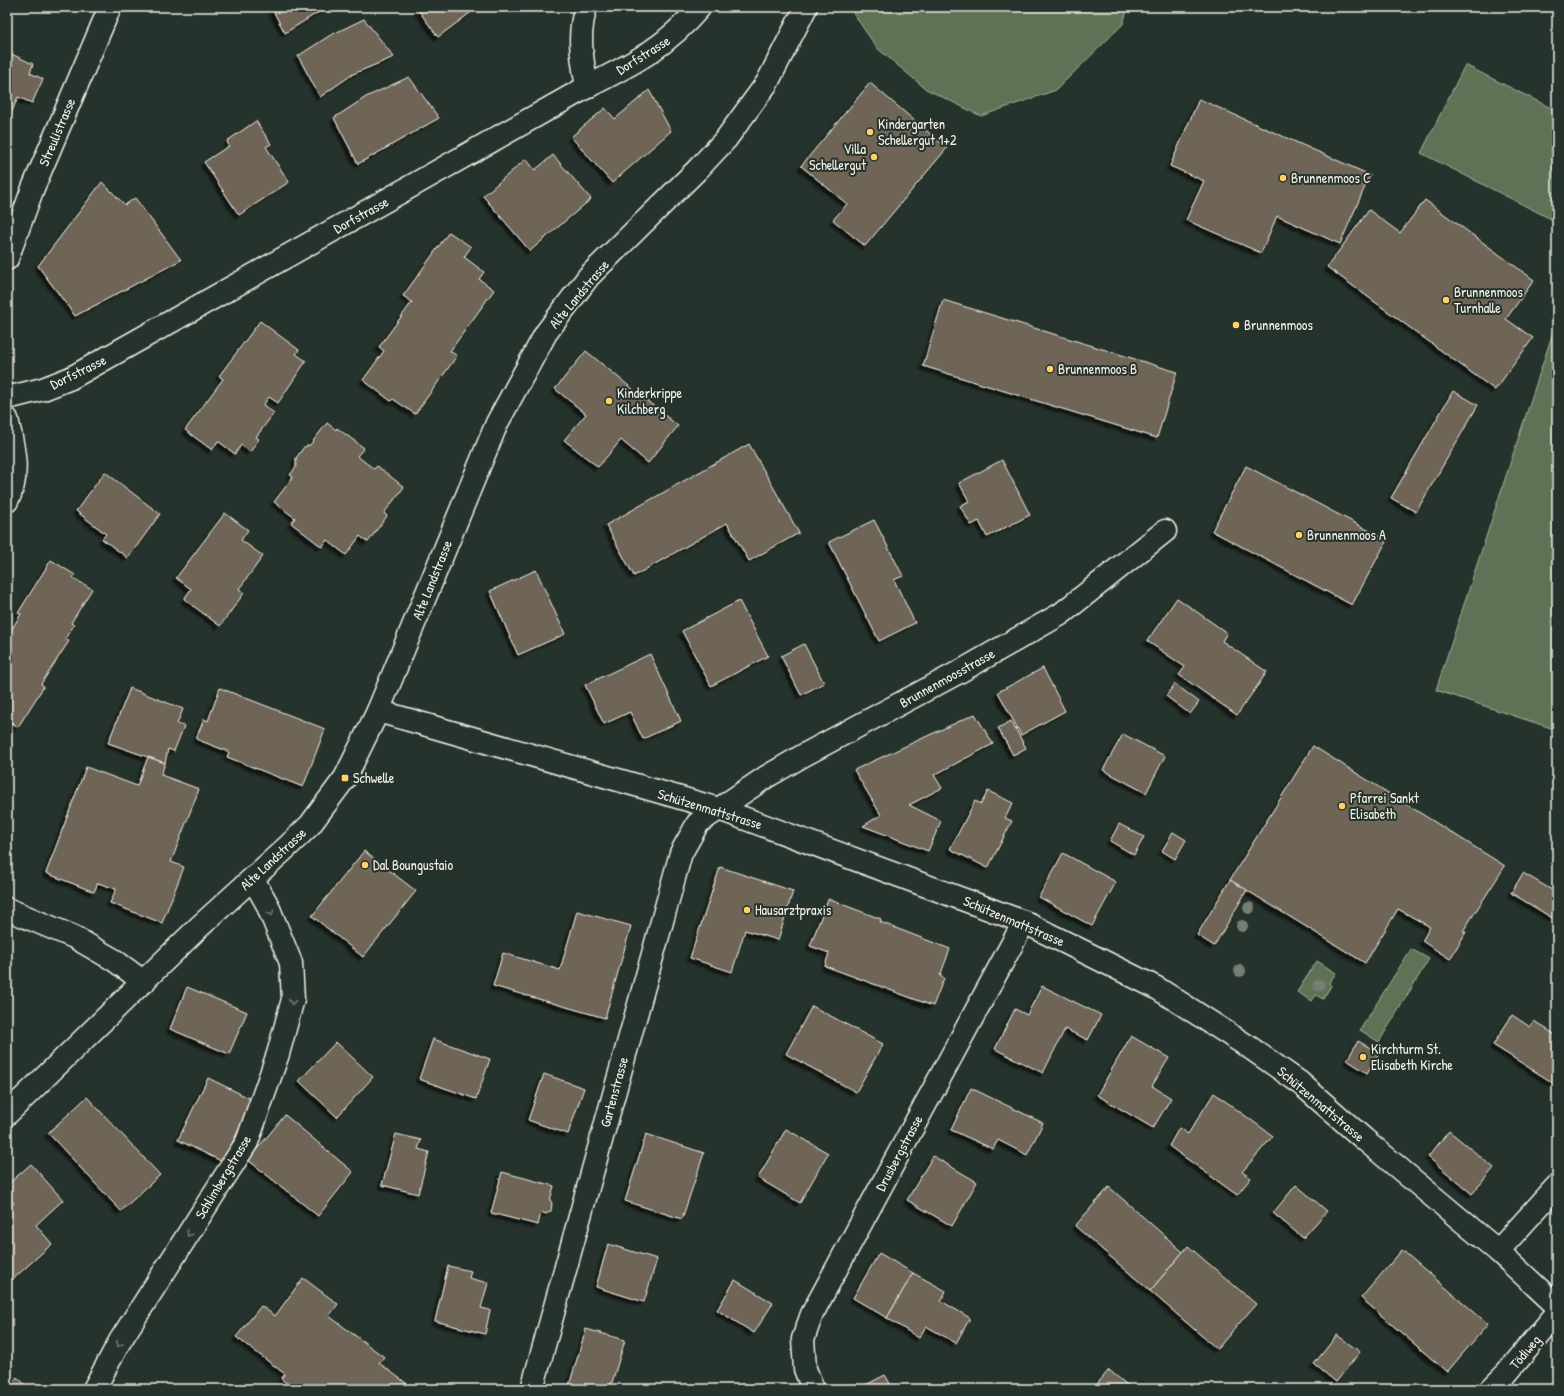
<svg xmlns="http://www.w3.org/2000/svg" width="1564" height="1396" font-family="'Patrick Hand',sans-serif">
  <defs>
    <filter id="shadow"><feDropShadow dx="-3.5" dy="3.5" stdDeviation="1" flood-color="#0009"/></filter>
  </defs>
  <rect width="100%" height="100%" fill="#26332d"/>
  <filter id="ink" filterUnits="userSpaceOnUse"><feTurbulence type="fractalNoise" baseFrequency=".025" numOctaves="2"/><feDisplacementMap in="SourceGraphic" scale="8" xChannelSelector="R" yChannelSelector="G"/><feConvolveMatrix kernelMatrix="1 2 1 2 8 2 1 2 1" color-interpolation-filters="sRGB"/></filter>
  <g filter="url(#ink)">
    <g fill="#5e7255" stroke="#a9b29e">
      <polygon points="849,7 1128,7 1123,24 1056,90 981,116 926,89 877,48"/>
      <polygon points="1465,65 1557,111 1557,222 1421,153"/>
      <polygon points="1557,320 1557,730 1436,690"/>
      <polygon points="1411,949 1429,959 1379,1042 1360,1030"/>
      <polygon points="1317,961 1336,973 1329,983 1331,986 1323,999 1316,995 1312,1001 1297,992"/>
    </g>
    <g fill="#6e6556" stroke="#f4f1e8" filter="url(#shadow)">
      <polygon points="271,7 330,7 317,13 285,33"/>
      <polygon points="416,7 478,7 438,37"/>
      <polygon points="364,19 394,57 353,74 320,97 298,56 329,36"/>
      <polygon points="7,52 33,64 30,73 43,79 32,103 18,97 10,116 7,114"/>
      <polygon points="409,77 439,118 358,164 334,118 366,97"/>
      <polygon points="870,83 947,148 865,246 833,220 847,204 801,166"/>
      <polygon points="649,90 671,131 612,183 571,137 605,108 615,119"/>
      <polygon points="1199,99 1370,175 1340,244 1277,216 1261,253 1186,220 1204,181 1170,166"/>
      <polygon points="256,121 271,144 266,147 289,182 239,215 204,162 229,146 227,141"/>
      <polygon points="553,155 591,199 530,251 483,196 526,159 535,170"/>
      <polygon points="102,182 125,205 135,198 181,260 75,316 38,266"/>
      <polygon points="1425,200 1534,280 1506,319 1533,338 1495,390 1327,267 1369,210 1400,233"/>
      <polygon points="449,232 471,247 464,257 484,272 479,279 494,290 450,351 457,356 415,414 393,399 391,401 363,380 384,351 379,347 412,302 403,296"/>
      <polygon points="943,300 1177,372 1157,438 923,366"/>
      <polygon points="260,321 299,350 296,354 306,361 278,403 269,397 263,405 274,413 256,437 259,439 250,452 241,445 235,454 218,441 212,450 185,430 223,379 219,376"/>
      <polygon points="586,351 678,426 648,463 621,440 598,467 564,440 586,414 555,389"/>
      <polygon points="1453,391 1478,405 1416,512 1391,498"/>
      <polygon points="327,423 336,430 337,428 364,448 357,456 374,469 377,466 404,487 384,513 387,516 368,542 360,536 346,555 327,540 322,547 291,523 295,518 274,502 293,477 290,475 296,467 296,458 304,447 310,445"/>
      <polygon points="749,444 799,533 749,561 727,523 634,576 606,525"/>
      <polygon points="1002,460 1030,515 987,537 979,521 971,525 960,506 969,501 959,483"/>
      <polygon points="1246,466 1387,540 1352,605 1212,531"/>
      <polygon points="105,472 160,514 128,558 102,539 106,534 76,511"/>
      <polygon points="225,513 248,530 241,540 263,556 239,589 244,593 220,626 184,599 191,589 176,578"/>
      <polygon points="874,520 903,576 894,580 915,623 879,641 829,542"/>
      <polygon points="51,560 75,575 73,578 92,589 71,623 74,625 65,639 69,641 41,684 44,686 18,727 7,720 7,637 21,614 18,613"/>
      <polygon points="536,570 565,634 518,655 490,591"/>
      <polygon points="1177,598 1227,633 1222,641 1267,672 1237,715 1179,675 1185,667 1147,641"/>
      <polygon points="739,601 768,656 711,686 682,631"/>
      <polygon points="804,644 824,683 801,695 781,656"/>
      <polygon points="650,654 681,721 643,739 630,712 604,724 585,685"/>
      <polygon points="1043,668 1065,711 1021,735 998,692"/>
      <polygon points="1175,684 1199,702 1190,714 1166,696"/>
      <polygon points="130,688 183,709 177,724 184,726 174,751 168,749 165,763 108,743"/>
      <polygon points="220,688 325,729 303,787 227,757 229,752 196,739 204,719 208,721"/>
      <polygon points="975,714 993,744 934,775 942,788 909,805 941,821 928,851 863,826 881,815 854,770"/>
      <polygon points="1011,721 1026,748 1013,755 998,728"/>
      <polygon points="1123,734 1165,756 1146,793 1103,770"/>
      <polygon points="1313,746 1505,866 1463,931 1466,932 1450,959 1422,941 1430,927 1398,909 1365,963 1230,880"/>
      <polygon points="148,757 165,763 161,775 199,789 171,862 184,867 162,923 110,903 116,889 98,883 94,892 46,873 86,767 137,786"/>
      <polygon points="988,791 1013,803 1005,818 1012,821 988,868 950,849 975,801 981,804"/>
      <polygon points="1119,824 1144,837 1134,855 1110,841"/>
      <polygon points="1173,832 1186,840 1175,859 1162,851"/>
      <polygon points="364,851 416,891 363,957 312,916"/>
      <polygon points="1063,853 1116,882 1092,926 1039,897"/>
      <polygon points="720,867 793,891 778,940 745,930 732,972 690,958"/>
      <polygon points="1523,873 1557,893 1557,914 1554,919 1511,893"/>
      <polygon points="1230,880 1247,890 1214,946 1197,935"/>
      <polygon points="828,899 881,919 880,922 950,949 940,976 944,978 933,1006 825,966 829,953 810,946"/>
      <polygon points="577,911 631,926 605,1018 493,986 503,953 560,970"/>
      <polygon points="1042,986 1101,1015 1088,1040 1065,1029 1043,1073 995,1049 1015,1009 1027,1015"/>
      <polygon points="187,987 247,1012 229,1054 170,1029"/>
      <polygon points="812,1006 883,1044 856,1092 786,1054"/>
      <polygon points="1512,1015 1530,1027 1534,1021 1557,1036 1557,1080 1555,1084 1493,1045"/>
      <polygon points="1131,1036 1169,1058 1152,1086 1171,1098 1153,1128 1097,1095"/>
      <polygon points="433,1039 490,1059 476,1099 419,1079"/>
      <polygon points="1358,1041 1379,1053 1367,1073 1347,1060"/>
      <polygon points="336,1042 373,1077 337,1117 299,1081"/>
      <polygon points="544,1074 584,1088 568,1134 528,1120"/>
      <polygon points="208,1078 253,1100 223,1162 178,1140"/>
      <polygon points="971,1088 1043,1123 1027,1155 998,1140 993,1149 951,1130"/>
      <polygon points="1214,1093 1273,1136 1242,1172 1251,1178 1237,1195 1169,1146 1179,1128 1188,1134"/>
      <polygon points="87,1097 160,1175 121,1211 48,1133"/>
      <polygon points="285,1115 353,1172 318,1216 248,1160"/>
      <polygon points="786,1129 828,1153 800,1203 758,1178"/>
      <polygon points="1449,1131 1494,1168 1472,1194 1428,1157"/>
      <polygon points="396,1134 421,1140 418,1149 429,1152 418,1194 382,1185"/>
      <polygon points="646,1134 704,1153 682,1219 625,1201"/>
      <polygon points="933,1156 977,1182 952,1226 907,1200"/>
      <polygon points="31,1164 63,1200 36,1225 52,1244 12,1280 7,1275 7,1209 14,1203 7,1195 7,1185"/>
      <polygon points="502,1172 554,1186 550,1200 552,1203 551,1211 546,1214 541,1212 538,1225 491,1213"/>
      <polygon points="1296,1185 1327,1211 1303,1238 1273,1213"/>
      <polygon points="1109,1187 1183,1252 1150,1291 1075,1226"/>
      <polygon points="608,1244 657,1259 644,1302 596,1287"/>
      <polygon points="1188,1246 1256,1304 1217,1349 1150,1291"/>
      <polygon points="1402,1250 1488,1324 1447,1372 1361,1298"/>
      <polygon points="879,1253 913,1273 887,1318 853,1298"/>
      <polygon points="448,1266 471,1271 469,1278 488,1283 481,1308 490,1310 485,1334 435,1321"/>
      <polygon points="913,1273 946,1291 941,1301 970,1318 956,1343 926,1326 919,1338 887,1318"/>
      <polygon points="303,1278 338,1304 329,1316 384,1357 379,1363 414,1389 294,1389 281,1379 285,1374 236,1337 261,1306 275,1316"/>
      <polygon points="735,1280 773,1303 754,1333 717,1310"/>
      <polygon points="586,1329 625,1340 610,1389 568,1389"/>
      <polygon points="1337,1335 1360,1352 1336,1382 1314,1364"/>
      <polygon points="1109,1370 1132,1389 1093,1389"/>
      <polygon points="885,1375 893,1389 858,1389"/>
      <polygon points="17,1377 30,1389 7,1389"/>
    </g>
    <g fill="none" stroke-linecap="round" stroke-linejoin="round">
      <g stroke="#f4f1e8" stroke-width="25">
        <g id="street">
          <path d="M586,7C577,35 582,59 587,87"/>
          <polyline points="7,259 33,188 110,7"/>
          <path d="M7,419C13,445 21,476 7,501"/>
          <polyline points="378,711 719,809 1024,922 1157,988 1249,1047 1299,1082 1364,1139 1498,1251 1557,1306"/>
          <polyline points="7,909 74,937 114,960 144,982"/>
          <polyline points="1498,1251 1557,1186"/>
          <polyline points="94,1389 120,1341 247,1142 278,1054 293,999 291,963 267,904 253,879"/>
          <polyline points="532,1389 681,853 698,823 766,777 804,755 961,671 1061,614 1165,531"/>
          <polyline points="813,1389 805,1369 803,1339 812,1314 1024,922"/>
          <polyline points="1491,1389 1507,1373 1557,1313"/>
        </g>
      </g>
      <g stroke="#f4f1e8" stroke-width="25">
        <g id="secondary">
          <path d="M7,398L43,389L71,378L587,87C633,64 666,47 700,7"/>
          <polyline points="7,1114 199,927 286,848 310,825 345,778 378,711 497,423 546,333 589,276 698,169 726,139 767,83 806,7"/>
        </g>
      </g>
      <use href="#street" stroke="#26332d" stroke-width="22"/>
      <use href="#secondary" stroke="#26332d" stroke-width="22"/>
    </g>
    <g fill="#767f73">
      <circle cx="1249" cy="908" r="6"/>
      <circle cx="1242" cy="926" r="6"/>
      <circle cx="1240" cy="971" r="6"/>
      <circle cx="1319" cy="985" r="6"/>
    </g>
    <defs><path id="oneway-chevron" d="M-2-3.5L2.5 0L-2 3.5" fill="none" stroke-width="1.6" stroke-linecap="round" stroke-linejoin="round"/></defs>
    <g stroke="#6e766e">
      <use href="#oneway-chevron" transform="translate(271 913) rotate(68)"/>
      <use href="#oneway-chevron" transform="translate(292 1002) rotate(100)"/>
      <use href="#oneway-chevron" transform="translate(189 1234) rotate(123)"/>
      <use href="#oneway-chevron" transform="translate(119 1344) rotate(120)"/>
    </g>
  </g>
  <g fill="#ffd166" stroke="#26332d" stroke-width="1.5">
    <circle cx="870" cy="132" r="4"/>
    <circle cx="874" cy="157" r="4"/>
    <circle cx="1283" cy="178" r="4"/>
    <circle cx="1446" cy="300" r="4"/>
    <circle cx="1236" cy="325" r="4"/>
    <circle cx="1050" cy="369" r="4"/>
    <circle cx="609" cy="401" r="4"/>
    <circle cx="1299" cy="535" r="4"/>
    <rect x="341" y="774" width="8" height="8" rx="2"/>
    <circle cx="1342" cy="806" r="4"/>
    <circle cx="365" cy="865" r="4"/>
    <circle cx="747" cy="910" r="4"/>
    <circle cx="1363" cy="1057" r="4"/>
  </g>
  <g text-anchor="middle" stroke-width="4" stroke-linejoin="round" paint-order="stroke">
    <g font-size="14" fill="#f4f1e8" stroke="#26332d">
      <text transform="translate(643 55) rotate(-32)" y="5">Dorfstrasse</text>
      <text transform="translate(57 132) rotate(-67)" y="5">Streulistrasse</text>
      <text transform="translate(361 215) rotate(-29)" y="5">Dorfstrasse</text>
      <text transform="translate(579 294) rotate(-50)" y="5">Alte Landstrasse</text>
      <text transform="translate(78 372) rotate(-26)" y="5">Dorfstrasse</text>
      <text transform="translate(432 580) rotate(-68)" y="5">Alte Landstrasse</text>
      <text transform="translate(947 678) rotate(-29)" y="5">Brunnenmoosstrasse</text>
      <text transform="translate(710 809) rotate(17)" y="5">Schützenmattstrasse</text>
      <text transform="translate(273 859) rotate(-43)" y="5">Alte Landstrasse</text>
      <text transform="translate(1014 921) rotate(23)" y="5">Schützenmattstrasse</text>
      <text transform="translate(614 1092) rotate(-75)" y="5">Gartenstrasse</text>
      <text transform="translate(1321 1104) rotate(40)" y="5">Schützenmattstrasse</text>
      <text transform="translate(899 1153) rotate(-62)" y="5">Drusbergstrasse</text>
      <text transform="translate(223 1177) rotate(-59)" y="5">Schlimbergstrasse</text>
      <text transform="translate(1525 1352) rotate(-50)" y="5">Tödiweg</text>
    </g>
    <g font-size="14" fill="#f4f1e8" stroke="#26332d" text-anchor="start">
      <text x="878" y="129">Kindergarten<tspan x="878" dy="16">Schellergut 1+2</tspan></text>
      <text x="866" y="154" text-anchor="end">Villa<tspan x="866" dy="16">Schellergut</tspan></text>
      <text x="1291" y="183">Brunnenmoos C</text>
      <text x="1454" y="297">Brunnenmoos<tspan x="1454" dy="16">Turnhalle</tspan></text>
      <text x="1244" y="330">Brunnenmoos</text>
      <text x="1058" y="374">Brunnenmoos B</text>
      <text x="617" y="398">Kinderkrippe<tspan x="617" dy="16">Kilchberg</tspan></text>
      <text x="1307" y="540">Brunnenmoos A</text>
      <text x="353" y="783">Schwelle</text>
      <text x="1350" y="803">Pfarrei Sankt<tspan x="1350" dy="16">Elisabeth</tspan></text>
      <text x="373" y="870">Dal Boungustaio</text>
      <text x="755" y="915">Hausarztpraxis</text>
      <text x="1371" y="1054">Kirchturm St.<tspan x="1371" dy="16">Elisabeth Kirche</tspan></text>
    </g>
  </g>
  <rect width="1564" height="1396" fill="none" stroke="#26332d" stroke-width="24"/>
  <rect x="12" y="12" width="1540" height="1372" fill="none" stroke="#f4f1e8" stroke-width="1.5" filter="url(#ink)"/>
</svg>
